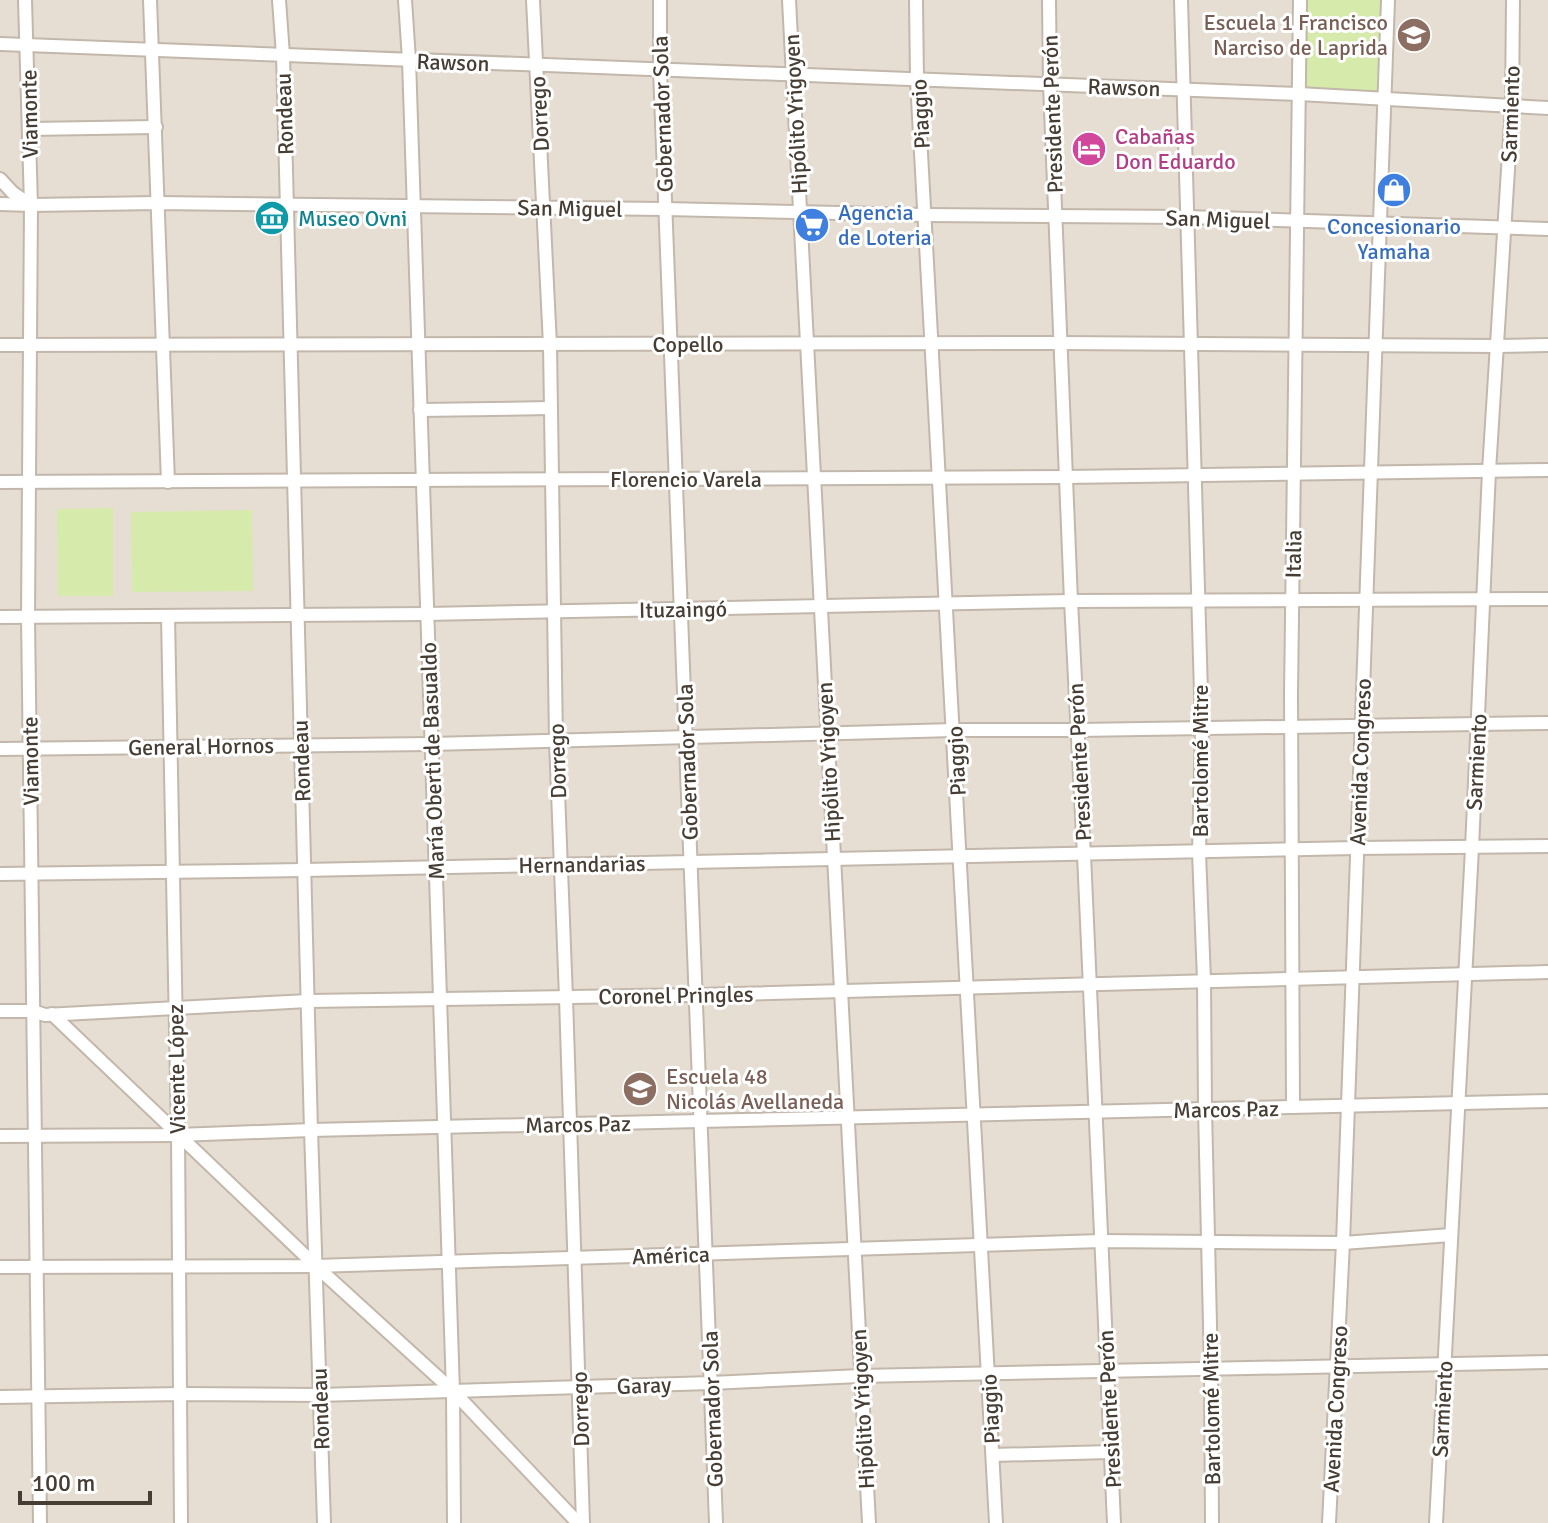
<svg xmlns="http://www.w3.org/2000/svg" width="1548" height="1523" font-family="Signika,sans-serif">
  <rect width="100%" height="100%" fill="#f3ede5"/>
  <rect fill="#e7ded3" x="0" y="0" width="1548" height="1523"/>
  <g fill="#d5eaab">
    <polygon points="1300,0 1388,0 1385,99 1299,94"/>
    <polygon points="113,508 113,596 58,596 57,509"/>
    <polygon points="252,510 253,591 132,592 131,512"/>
  </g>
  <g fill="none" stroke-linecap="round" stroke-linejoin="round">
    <g stroke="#c2b7aa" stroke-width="16">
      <g id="minor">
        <polyline points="25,0 31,205 28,617 40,1523"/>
        <polyline points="150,0 168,482"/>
        <polyline points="279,0 283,55 311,1130 324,1523"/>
        <polyline points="405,0 409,60 453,1391 454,1523"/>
        <polyline points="533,0 550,345 556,740 566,998 583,1523"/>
        <polyline points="660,0 660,70 716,1523"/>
        <polyline points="789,0 869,1523"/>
        <polyline points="916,0 917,80 996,1523"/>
        <polyline points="1049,0 1050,85 1071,601 1084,855 1114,1523"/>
        <polyline points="1181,0 1202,728 1199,852 1204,980 1205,1109 1211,1368 1212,1523"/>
        <polyline points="0,44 1299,94 1548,108"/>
        <polyline points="29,129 156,127"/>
        <polyline points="0,179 13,193 31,205"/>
        <polyline points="0,204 31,205 158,203 665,209 925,215 1187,217 1548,229"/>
        <polyline points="0,345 1060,343 1497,346 1548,345"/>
        <polyline points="420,410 551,408"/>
        <polyline points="0,482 1066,477 1548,470"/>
        <polyline points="168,616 178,1135 181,1523"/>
        <polyline points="0,617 427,614 1071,601 1548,599"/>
        <polyline points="0,749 431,744 954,730 1078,730 1548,723"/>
        <polyline points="0,874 304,870 1356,848 1548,846"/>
        <polyline points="0,1011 33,1011 45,1015 308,1001 696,995 1548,972"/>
        <polyline points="52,1014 316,1266 453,1391 578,1523"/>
        <polyline points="1293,1107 1291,694 1300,0"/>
        <polyline points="0,1136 178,1135 311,1130 1548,1101"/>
        <polyline points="0,1267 316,1266 1101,1241 1343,1243 1451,1235"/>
        <polyline points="0,1397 181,1394 320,1395 711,1383 860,1376 1548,1362"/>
        <polyline points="993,1455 1111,1452"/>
        <polyline points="1329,1523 1343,1243 1388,0"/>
        <polyline points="1436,1523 1472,848 1489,471 1512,106 1513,0"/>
      </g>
    </g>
    <use href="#minor" stroke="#fff" stroke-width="12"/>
  </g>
  <defs>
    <g id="school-disc" transform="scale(1.8)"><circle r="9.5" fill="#8d6e63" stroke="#fff"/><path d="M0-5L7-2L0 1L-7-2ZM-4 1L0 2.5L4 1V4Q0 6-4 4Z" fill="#fff"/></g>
    <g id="hotel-disc" transform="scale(1.8)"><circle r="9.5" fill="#d1479c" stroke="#fff"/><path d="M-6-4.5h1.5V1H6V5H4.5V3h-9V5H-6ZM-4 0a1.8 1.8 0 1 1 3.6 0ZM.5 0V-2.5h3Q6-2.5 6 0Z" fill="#fff"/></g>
    <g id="shop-disc" transform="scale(1.8)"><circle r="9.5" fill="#3f7fe0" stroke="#fff"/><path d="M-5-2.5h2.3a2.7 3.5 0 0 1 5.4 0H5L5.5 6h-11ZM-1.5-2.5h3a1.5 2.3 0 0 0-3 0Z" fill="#fff"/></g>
    <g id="museum-disc" transform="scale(1.8)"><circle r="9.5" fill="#0f9aa8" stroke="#fff"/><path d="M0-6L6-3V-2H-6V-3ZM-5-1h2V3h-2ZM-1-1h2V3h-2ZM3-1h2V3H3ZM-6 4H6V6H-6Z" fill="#fff"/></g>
    <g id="supermarket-disc" transform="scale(1.8)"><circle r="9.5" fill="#3f7fe0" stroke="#fff"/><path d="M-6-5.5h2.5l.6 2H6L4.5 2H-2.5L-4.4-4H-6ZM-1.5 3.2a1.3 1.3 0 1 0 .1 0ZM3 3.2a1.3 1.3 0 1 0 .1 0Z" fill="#fff"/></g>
  </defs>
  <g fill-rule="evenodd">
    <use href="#school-disc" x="1414" y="35"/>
    <use href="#hotel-disc" x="1089" y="149"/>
    <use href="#shop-disc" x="1394" y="190"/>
    <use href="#museum-disc" x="272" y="218"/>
    <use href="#supermarket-disc" x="812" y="225"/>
    <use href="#school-disc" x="640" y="1089"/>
  </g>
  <g text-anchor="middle" stroke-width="6" stroke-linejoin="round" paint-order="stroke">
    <g font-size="22" fill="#785e54" stroke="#fff" text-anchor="end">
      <text x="1388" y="30">Escuela 1 Francisco<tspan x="1388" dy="25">Narciso de Laprida</tspan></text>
      <text x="666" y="1084" text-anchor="start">Escuela 48<tspan x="666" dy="25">Nicolás Avellaneda</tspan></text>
    </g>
    <g font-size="22" fill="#463d34" stroke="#fff">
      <text transform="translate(453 62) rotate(2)" y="8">Rawson</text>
      <text transform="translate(1124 87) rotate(2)" y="8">Rawson</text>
      <text transform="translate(29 114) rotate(-91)" y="8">Viamonte</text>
      <text transform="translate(284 114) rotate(-92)" y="8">Rondeau</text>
      <text transform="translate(539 114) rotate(-93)" y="8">Dorrego</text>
      <text transform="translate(662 114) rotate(-92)" y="8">Gobernador Sola</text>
      <text transform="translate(795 114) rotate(-93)" y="8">Hipólito Yrigoyen</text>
      <text transform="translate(920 114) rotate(-93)" y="8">Piaggio</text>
      <text transform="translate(1052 114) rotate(-92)" y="8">Presidente Perón</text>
      <text transform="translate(1510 114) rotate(-88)" y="8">Sarmiento</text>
      <text transform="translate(570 208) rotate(1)" y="8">San Miguel</text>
      <text transform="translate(1218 219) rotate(2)" y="8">San Miguel</text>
      <text x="688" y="352">Copello</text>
      <text x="686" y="487">Florencio Varela</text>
      <text transform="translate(1293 554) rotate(-89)" y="8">Italia</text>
      <text transform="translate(683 609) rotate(-1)" y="8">Ituzaingó</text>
      <text transform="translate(201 746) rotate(-1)" y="8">General Hornos</text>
      <text transform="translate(30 761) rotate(-91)" y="8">Viamonte</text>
      <text transform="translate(301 761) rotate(-92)" y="8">Rondeau</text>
      <text transform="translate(432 761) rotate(-92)" y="8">María Oberti de Basualdo</text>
      <text transform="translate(557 761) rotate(-92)" y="8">Dorrego</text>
      <text transform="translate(956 761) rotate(-93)" y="8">Piaggio</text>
      <text transform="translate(1200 761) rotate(-90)" y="8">Bartolomé Mitre</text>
      <text transform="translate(687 762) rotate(-92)" y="8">Gobernador Sola</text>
      <text transform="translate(828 762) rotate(-93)" y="8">Hipólito Yrigoyen</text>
      <text transform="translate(1079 762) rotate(-93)" y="8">Presidente Perón</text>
      <text transform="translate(1360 762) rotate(-88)" y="8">Avenida Congreso</text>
      <text transform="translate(1476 762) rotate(-87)" y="8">Sarmiento</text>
      <text transform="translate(582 864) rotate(-1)" y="8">Hernandarias</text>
      <text transform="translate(676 995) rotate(-1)" y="8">Coronel Pringles</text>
      <text transform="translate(176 1069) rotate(-91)" y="8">Vicente López</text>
      <text transform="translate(1226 1109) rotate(-1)" y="8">Marcos Paz</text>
      <text transform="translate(578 1124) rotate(-1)" y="8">Marcos Paz</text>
      <text transform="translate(671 1255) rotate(-2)" y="8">América</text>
      <text transform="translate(644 1385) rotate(-2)" y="8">Garay</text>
      <text transform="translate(320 1409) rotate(-92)" y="8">Rondeau</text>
      <text transform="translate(580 1409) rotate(-92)" y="8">Dorrego</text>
      <text transform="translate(712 1409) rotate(-92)" y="8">Gobernador Sola</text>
      <text transform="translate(862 1409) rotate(-93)" y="8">Hipólito Yrigoyen</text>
      <text transform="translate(990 1409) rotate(-93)" y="8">Piaggio</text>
      <text transform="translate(1109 1409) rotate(-93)" y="8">Presidente Perón</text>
      <text transform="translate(1211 1409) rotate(-91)" y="8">Bartolomé Mitre</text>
      <text transform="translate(1335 1409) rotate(-87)" y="8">Avenida Congreso</text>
      <text transform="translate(1442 1409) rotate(-87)" y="8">Sarmiento</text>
    </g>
    <g font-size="22" fill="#b23c85" stroke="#fff" text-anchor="start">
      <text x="1115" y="144">Cabañas<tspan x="1115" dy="25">Don Eduardo</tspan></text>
    </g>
    <g font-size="22" fill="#366cbe" stroke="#fff" text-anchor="start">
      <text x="838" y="220">Agencia<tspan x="838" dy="25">de Loteria</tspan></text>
      <text x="1394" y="234" text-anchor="middle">Concesionario<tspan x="1394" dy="25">Yamaha</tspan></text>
    </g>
    <g font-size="22" fill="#0d838f" stroke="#fff" text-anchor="start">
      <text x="298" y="226">Museo Ovni</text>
    </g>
  </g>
  <path d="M20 1491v12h130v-12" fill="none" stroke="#463d34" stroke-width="4"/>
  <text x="32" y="1491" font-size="24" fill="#463d34" stroke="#ffffff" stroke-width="6" paint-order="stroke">100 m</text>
</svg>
